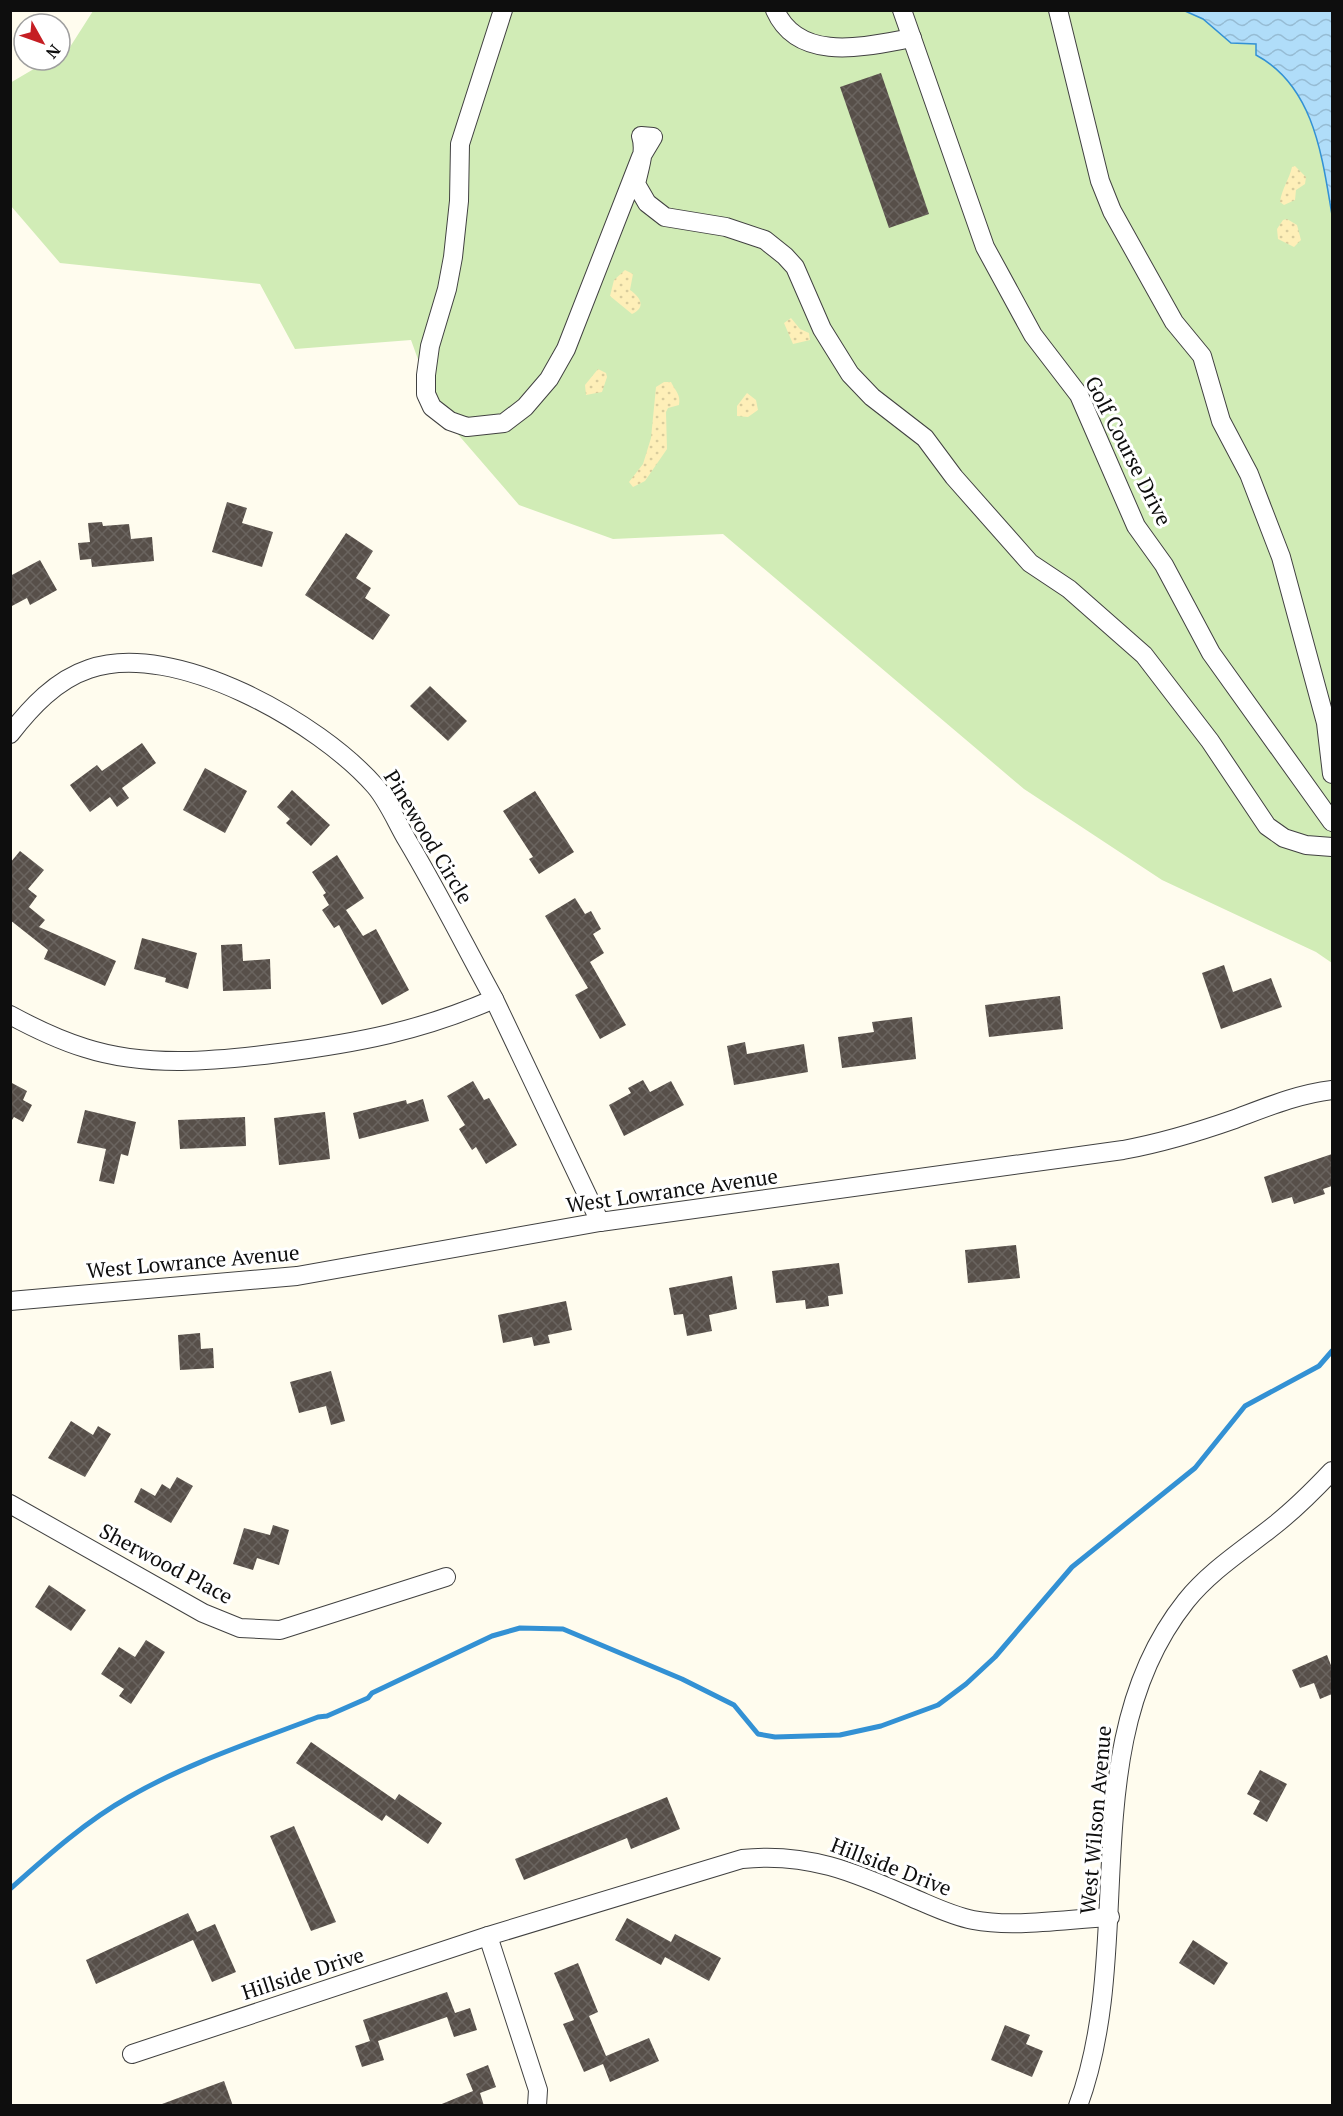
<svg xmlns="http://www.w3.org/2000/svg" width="1343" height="2116" font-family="'PT Serif',serif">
  <defs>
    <pattern id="sand-dots" width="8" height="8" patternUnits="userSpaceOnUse" patternTransform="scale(1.5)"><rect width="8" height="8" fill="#feefb8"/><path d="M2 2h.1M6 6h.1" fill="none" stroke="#d8cc9d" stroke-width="1.8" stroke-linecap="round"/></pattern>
    <pattern id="water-waves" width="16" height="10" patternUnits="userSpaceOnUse" patternTransform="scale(1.5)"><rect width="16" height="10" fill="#b0ddf9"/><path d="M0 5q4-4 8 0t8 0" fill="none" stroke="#96bcd4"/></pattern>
    <pattern id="building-cross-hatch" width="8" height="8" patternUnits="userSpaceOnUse" patternTransform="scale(1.5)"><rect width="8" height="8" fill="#574f49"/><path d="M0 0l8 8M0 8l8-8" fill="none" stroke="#6a645f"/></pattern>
  </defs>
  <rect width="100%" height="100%" fill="#fffcee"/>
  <polygon fill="#d1ecb6" points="93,11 1332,11 1332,963 1316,952 1162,880 1024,789 723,534 613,539 519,505 436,409 411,340 295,349 260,284 60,263 11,206 10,83 49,60 60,60 60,53 70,47"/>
  <g fill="url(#sand-dots)">
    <path d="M1295,166L1306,177L1305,184L1296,190L1295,200L1284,205L1280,202C1282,188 1289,180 1292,167Z"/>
    <polygon points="1287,219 1297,225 1301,240 1294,247 1278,239 1277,229 1283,220"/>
    <path d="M625,270L633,274L630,290C640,297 647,307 632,314L610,296L614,280Z"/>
    <polygon points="791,318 800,329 809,333 810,340 793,344 784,323"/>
    <polygon points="598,369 606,373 607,377 602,392 586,395 585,385"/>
    <path d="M664,382H671C675,391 681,394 679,405L668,408L666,412L667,449L645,481L633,487L629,482L643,464L651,438L656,387Z"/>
    <polygon points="747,393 756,400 758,410 748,417 737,416 737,406"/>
  </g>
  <path fill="url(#water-waves)" stroke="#3391d4" stroke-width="1.5" d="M1185,11H1332V215C1322,156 1314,86 1256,55V44L1231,43L1203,19Z"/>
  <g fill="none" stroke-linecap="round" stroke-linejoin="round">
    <path stroke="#3391d4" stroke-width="5" d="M10,1889C47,1856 86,1821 129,1797C188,1763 255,1741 318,1717L327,1716L368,1698L372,1693L492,1636L520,1628L563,1629L682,1679L734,1705L758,1734L775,1737L840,1735L881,1726L938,1705L966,1684L995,1657L1072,1567L1195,1468L1245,1406L1319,1366L1332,1351"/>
  </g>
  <g fill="url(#building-cross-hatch)">
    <polygon points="881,73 929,214 889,228 840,87"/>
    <polygon points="227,502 247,508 242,523 273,532 262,567 212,552"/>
    <polygon points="102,522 103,526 129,524 131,539 152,537 154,561 92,567 91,559 80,560 78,543 90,542 88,523"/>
    <polygon points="346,533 373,551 356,578 371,588 365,598 390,615 373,640 305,595"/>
    <polygon points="40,560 57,590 30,605 27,598 10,607 10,576"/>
    <polygon points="430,686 467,721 448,741 410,706"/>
    <polygon points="142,743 156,763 122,788 129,798 117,807 110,797 90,812 70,785 97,765 102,771"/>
    <polygon points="205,768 247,791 225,833 183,810"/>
    <polygon points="292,790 330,825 311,846 286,823 290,819 277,807"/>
    <polygon points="535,791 574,852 539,874 529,859 533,857 503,811"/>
    <polygon points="20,851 44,870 28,889 37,896 29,907 45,920 39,927 116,961 105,986 44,959 48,950 10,920 10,863"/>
    <polygon points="337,855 364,898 346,910 363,936 376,929 409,990 382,1005 339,925 334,928 322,910 329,905 323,895 326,893 312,872"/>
    <polygon points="575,898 585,914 591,911 601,929 593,934 604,953 590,962 626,1025 600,1039 575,995 588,988 545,916"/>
    <polygon points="142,938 197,953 188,989 165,982 166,978 134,969"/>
    <polygon points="242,944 243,961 270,959 271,989 223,991 221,945"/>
    <polygon points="1224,965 1233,992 1271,978 1282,1007 1221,1029 1202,973"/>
    <polygon points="1060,996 1063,1029 989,1037 985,1005"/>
    <polygon points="912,1017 916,1059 842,1068 838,1037 874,1032 872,1022"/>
    <polygon points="745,1042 747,1054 804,1044 808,1072 734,1085 727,1046"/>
    <polygon points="643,1080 650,1092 671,1081 684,1105 624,1136 609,1105 631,1093 628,1088"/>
    <polygon points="473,1081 484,1100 489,1098 517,1145 486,1164 476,1147 472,1150 459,1129 465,1125 447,1096"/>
    <polygon points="10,1082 27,1091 23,1100 32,1105 23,1122 14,1117 10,1123"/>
    <polygon points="423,1099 429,1121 359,1139 353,1113 406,1100 407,1104"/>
    <polygon points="85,1110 136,1122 128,1156 121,1154 114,1184 99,1181 106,1149 77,1143"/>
    <polygon points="325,1112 330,1159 279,1165 274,1118"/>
    <polygon points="245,1117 246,1146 180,1149 178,1120"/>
    <polygon points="1332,1154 1332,1186 1323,1189 1325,1194 1294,1204 1292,1197 1272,1203 1264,1177"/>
    <polygon points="1016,1245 1020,1278 968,1283 965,1250"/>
    <polygon points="839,1263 843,1294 828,1296 829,1306 806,1309 805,1300 776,1303 772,1271"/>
    <polygon points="732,1276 737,1309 709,1315 712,1331 687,1336 683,1314 674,1315 669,1288"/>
    <polygon points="566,1301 572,1330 548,1335 550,1343 534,1346 532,1337 503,1343 498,1315"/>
    <polygon points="200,1333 201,1349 213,1348 214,1368 180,1370 178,1335"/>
    <polygon points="331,1371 345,1421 331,1425 326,1406 299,1413 290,1382"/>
    <polygon points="71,1421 93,1435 98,1426 111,1434 85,1477 48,1458"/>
    <polygon points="177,1477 193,1486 171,1523 134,1502 141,1488 155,1496 162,1484 170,1489"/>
    <polygon points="273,1525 289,1530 279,1565 257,1558 253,1570 233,1564 244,1528 270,1535"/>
    <polygon points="49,1585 86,1610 71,1631 35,1607"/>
    <polygon points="146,1640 165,1652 131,1704 119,1696 124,1689 101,1674 119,1647 135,1657"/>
    <polygon points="1327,1655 1332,1668 1332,1694 1320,1699 1314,1683 1300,1688 1292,1670"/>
    <polygon points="311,1742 395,1800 399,1794 442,1823 428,1844 386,1815 382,1821 296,1763"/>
    <polygon points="1260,1770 1287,1784 1267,1822 1253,1814 1260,1801 1247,1794"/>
    <polygon points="667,1797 680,1829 631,1849 627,1838 524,1880 515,1859"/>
    <polygon points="294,1826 336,1922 311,1931 270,1836"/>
    <polygon points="188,1913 197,1932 215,1924 236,1972 212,1982 193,1940 96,1984 86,1960"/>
    <polygon points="627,1918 671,1942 675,1934 721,1958 709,1981 665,1957 661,1965 615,1940"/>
    <polygon points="1193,1940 1228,1963 1214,1985 1179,1963"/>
    <polygon points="578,1963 598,2012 589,2016 606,2056 649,2038 659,2061 610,2082 603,2064 584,2072 563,2024 574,2020 554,1973"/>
    <polygon points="447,1992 455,2013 470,2008 477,2030 454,2037 447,2017 378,2041 384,2060 362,2067 355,2046 370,2041 363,2020"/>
    <polygon points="1005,2025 1030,2035 1026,2044 1043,2051 1032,2077 991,2060"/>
    <polygon points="488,2065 496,2087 480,2093 484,2106 437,2106 473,2091 466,2074"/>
    <polygon points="224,2081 233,2106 163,2106 162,2104"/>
  </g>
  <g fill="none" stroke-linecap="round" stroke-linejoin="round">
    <g stroke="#414141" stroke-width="20">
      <g id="minor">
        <path d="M503,10L460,144L459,201L453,257L447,289L430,346L426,375V394L432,407L450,421L467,427L504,423L525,407L549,379L566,349L641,157L653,137L641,136C646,151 639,169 636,184L647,203L665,217L726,227L765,240L785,256L795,267L822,329L850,374L872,397L925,438L954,477L1030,563L1069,589L1144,655L1210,741L1267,826L1284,838L1306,845L1332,847"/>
        <path d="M775,10C799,64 867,46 912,38"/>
        <polyline points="902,10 985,247 1033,335 1079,395 1136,526 1164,565 1211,653 1332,822"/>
        <polyline points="1058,10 1100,181 1112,211 1174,322 1202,356 1221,421 1249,474 1281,557 1326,723 1332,774"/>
        <path d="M10,734C31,707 56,680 89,669C174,639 320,723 375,786C388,801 397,823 407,840C438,892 465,946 494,999C421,1031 357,1043 279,1053C216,1061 147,1068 85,1048C59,1040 34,1028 10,1015"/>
        <polyline points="494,999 600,1222"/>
        <path d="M10,1301L297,1276L600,1222L1123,1150C1161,1143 1198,1132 1235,1119C1267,1107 1298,1094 1332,1090"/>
        <polyline points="10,1504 203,1613 240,1628 280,1630 446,1577"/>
        <polyline points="488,1936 538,2090 537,2106"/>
        <path d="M132,2054L488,1936L742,1859C807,1852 854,1872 913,1898C932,1906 952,1916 973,1920C1014,1928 1067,1919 1110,1917"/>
        <path d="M1078,2106C1138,1944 1072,1744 1186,1601C1211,1570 1245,1549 1276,1524C1296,1508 1314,1490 1332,1471"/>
      </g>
    </g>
    <use href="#minor" stroke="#fff" stroke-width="18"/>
  </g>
  <g text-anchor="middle" stroke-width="6" stroke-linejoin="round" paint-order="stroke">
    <g font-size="21" fill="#0e0e0e" stroke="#fff">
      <text transform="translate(1128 451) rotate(63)" y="7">Golf Course Drive</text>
      <text transform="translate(428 837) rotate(59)" y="7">Pinewood Circle</text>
      <text transform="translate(672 1191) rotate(-8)" y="7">West Lowrance Avenue</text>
      <text transform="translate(193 1262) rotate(-5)" y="7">West Lowrance Avenue</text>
      <text transform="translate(166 1564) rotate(28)" y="7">Sherwood Place</text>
      <text transform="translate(1096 1820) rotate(-85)" y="7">West Wilson Avenue</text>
      <text transform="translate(891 1867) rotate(21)" y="7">Hillside Drive</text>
      <text transform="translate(303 1974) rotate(-18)" y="7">Hillside Drive</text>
    </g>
  </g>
  <rect width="1343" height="2116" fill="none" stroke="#0e0e0e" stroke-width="24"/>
  <g transform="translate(42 42) rotate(130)"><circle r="28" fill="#ffffff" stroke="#9f9f9f" stroke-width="1.5"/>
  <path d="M0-4.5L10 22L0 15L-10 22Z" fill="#c51e23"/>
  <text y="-9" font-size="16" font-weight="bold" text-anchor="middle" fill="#0e0e0e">N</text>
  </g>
</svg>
